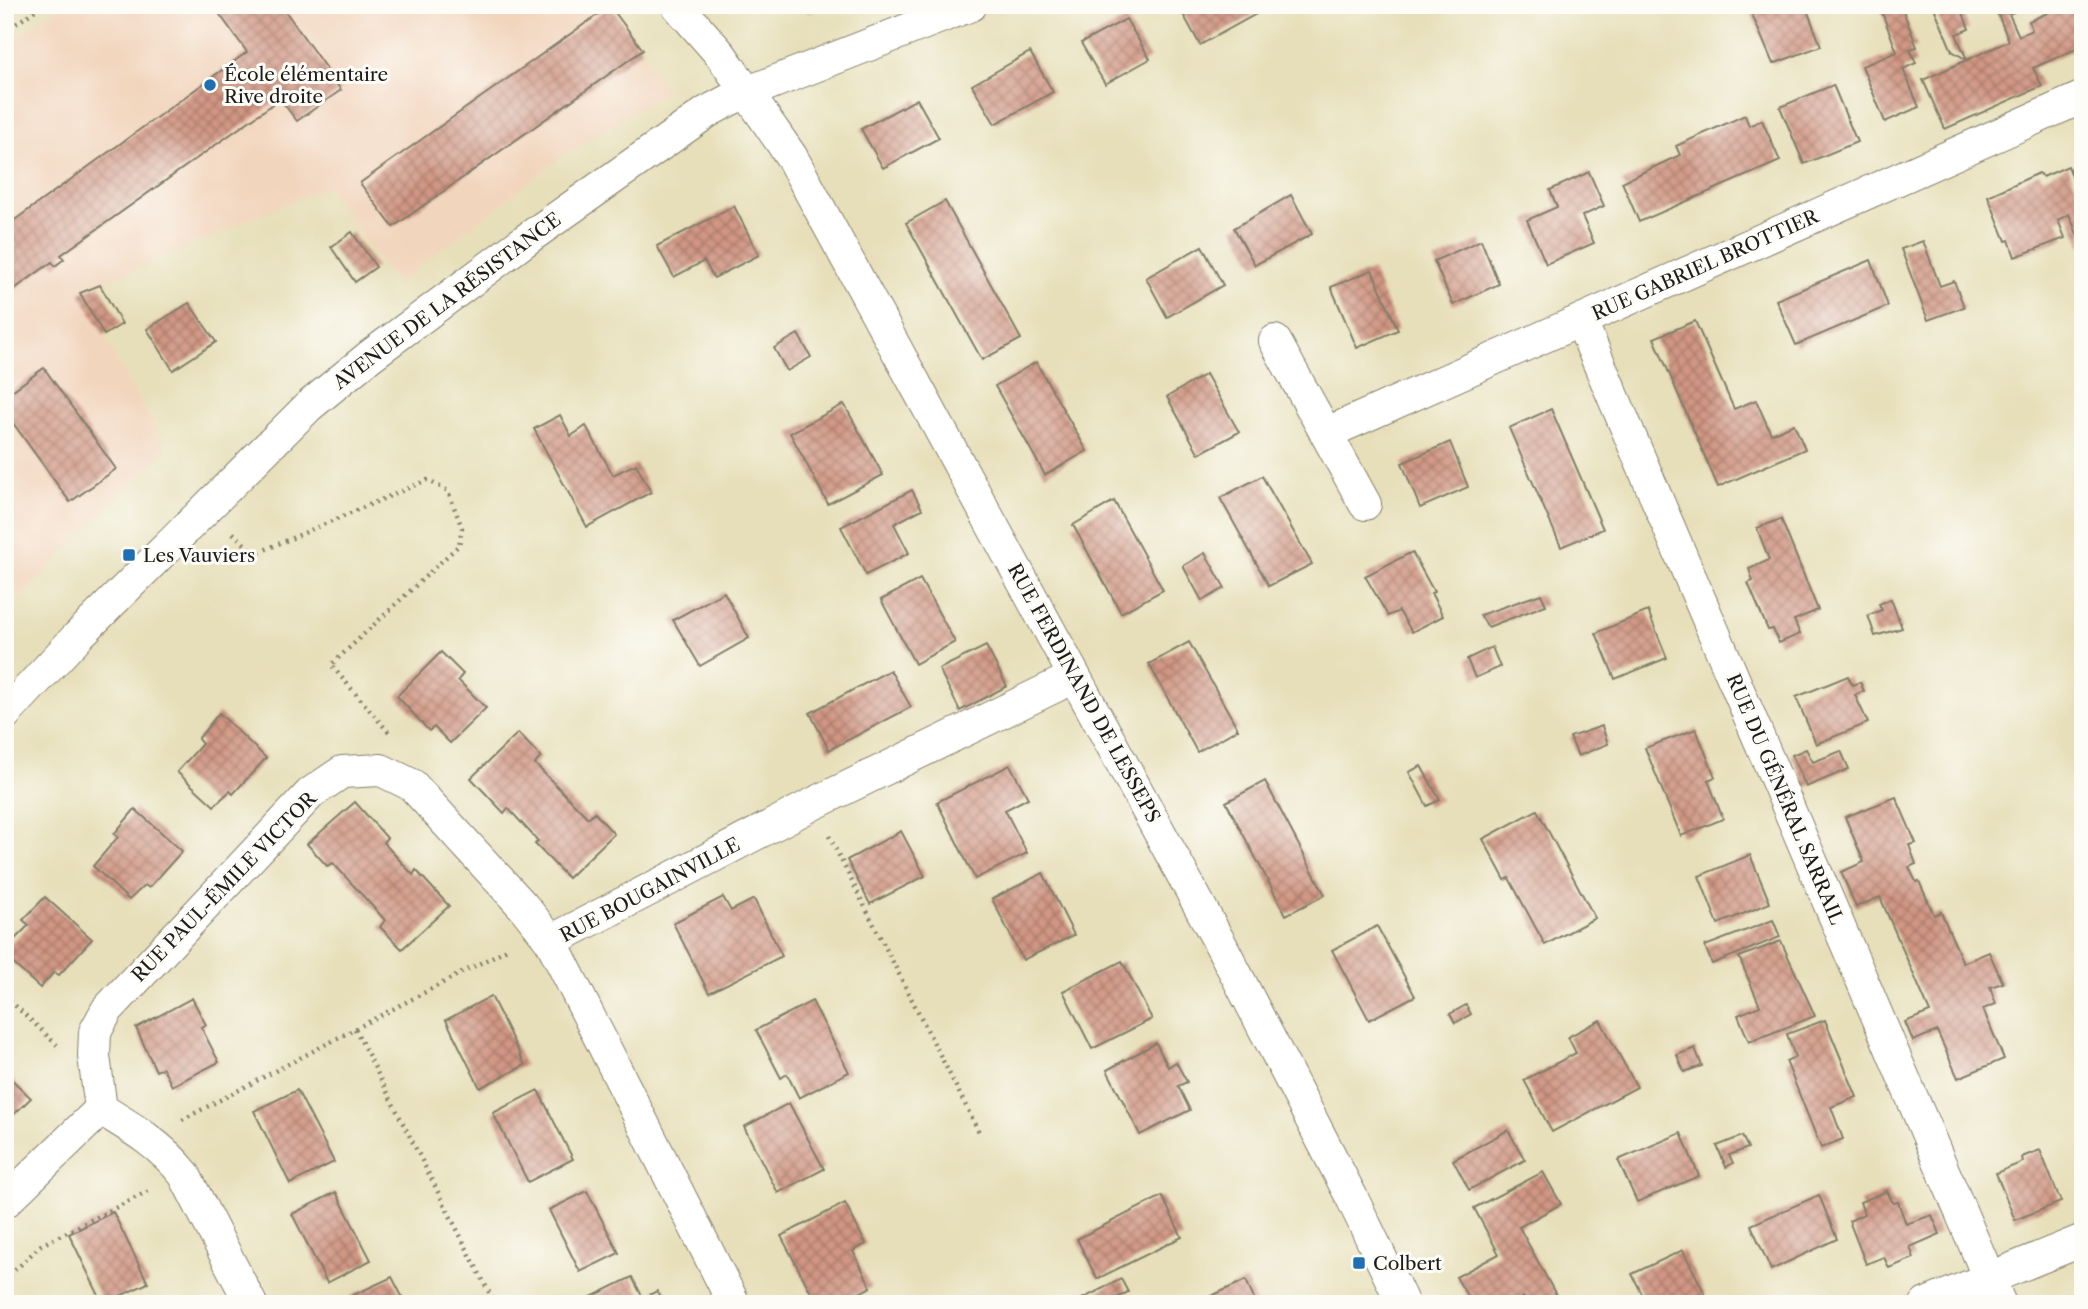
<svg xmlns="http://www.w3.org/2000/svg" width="2088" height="1309" viewBox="0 0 2088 1309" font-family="'Libre Caslon Text',serif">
	<defs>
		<pattern id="building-cross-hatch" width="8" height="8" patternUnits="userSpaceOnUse" patternTransform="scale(1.75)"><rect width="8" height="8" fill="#d19784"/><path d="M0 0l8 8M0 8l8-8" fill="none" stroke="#a97a6b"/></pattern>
	</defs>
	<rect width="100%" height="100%" fill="#fdfcf7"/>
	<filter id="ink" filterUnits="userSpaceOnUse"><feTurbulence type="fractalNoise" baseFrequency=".0143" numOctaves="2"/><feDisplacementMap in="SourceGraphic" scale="14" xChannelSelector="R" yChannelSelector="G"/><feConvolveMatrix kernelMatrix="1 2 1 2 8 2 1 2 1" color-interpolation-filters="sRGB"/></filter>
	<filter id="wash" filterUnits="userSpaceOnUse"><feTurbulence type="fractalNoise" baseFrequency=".00686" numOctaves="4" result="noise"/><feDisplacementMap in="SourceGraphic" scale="28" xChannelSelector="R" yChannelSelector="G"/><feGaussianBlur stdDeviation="1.57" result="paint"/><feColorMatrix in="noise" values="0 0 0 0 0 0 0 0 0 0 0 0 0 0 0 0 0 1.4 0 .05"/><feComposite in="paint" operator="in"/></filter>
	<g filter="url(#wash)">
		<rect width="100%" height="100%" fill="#e7dfb9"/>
		<path fill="#f2d5bd" d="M63 5H609L642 50 667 91 564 155 396 284 327 186 80 293 166 449 5 613V46Z"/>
		<g id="blocks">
			<g fill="url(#building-cross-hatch)">
				<path d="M213 5H281L341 90 297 121 280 99 61 255 64 259 55 266 52 262 5 296V227L247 52Z"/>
				<path d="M802 5H818L810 13Z"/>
				<path d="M1178 5H1251L1256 14 1200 45Z"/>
				<path d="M1748 5H1805L1821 46 1773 64Z"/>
				<path d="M1879 5H1901L1917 47 1910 49 1916 63 1903 69 1919 107 1885 122 1862 66 1897 52Z"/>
				<path d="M1933 5H1960L1969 29 1956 34 1967 60 2009 41 1994 5H2022L2023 7 2009 14 2019 36 2032 30 2029 21 2065 5H2080L2083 11V46L2033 68 2042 86 1945 129 1923 80 1967 60 1952 51Z"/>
				<path d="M610 6 643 50 393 227 360 183Z"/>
				<path d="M1126 19 1150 59 1105 84 1081 43Z"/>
				<path d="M1030 52 1053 92 995 124 972 85Z"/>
				<path d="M1833 85 1857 142 1804 164 1780 107Z"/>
				<path d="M917 99 939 138 883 168 861 129Z"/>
				<path d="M1745 115 1749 126 1762 120 1780 161 1639 222 1622 182 1680 155 1676 146Z"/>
				<path d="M2068 166 2083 203V249L2069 214 2058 220 2065 238 2015 257 2009 240 2006 241 1988 196 2039 173 2043 177Z"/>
				<path d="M1589 172 1604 206 1582 216 1594 243 1546 264 1527 220 1557 207 1550 190Z"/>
				<path d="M1291 195 1312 234 1255 265 1234 228Z"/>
				<path d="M945 201 1021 339 982 360 906 223Z"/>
				<path d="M734 206 759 255 714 278 704 261 674 277 657 246Z"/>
				<path d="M352 232 376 267 355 282 331 247Z"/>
				<path d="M1481 240 1499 284 1453 305 1434 261Z"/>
				<path d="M1923 241 1940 286 1954 281 1964 307 1928 320 1901 249Z"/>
				<path d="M1202 246 1223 285 1167 317 1146 278Z"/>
				<path d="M1871 260 1888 306 1796 345 1776 300Z"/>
				<path d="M1372 270 1398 330 1357 348 1331 287Z"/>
				<path d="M100 285 122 324 104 335 80 293Z"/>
				<path d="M189 303 216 342 173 370 147 329Z"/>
				<path d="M1695 321 1734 409 1756 400 1771 434 1794 424 1805 449 1718 487 1654 338Z"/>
				<path d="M798 334 811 357 787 371 774 348Z"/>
				<path d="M1036 362 1087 451 1045 475 995 386Z"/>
				<path d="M44 368 116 469 70 502 5 412V396Z"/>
				<path d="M1206 374 1239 432 1199 454 1167 397Z"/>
				<path d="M844 404 883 475 828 504 790 433Z"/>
				<path d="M1551 409 1603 529 1561 547 1509 428Z"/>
				<path d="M560 415 571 436 586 426 613 475 636 464 651 492 587 527 534 429Z"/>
				<path d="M1450 442 1468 487 1420 508 1402 463Z"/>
				<path d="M1262 476 1312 564 1269 586 1220 498Z"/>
				<path d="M912 490 922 509 894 524 909 553 866 575 841 527Z"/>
				<path d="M1114 501 1163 590 1121 613 1073 525Z"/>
				<path d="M1781 519 1818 610 1794 620 1800 634 1779 643 1773 629 1768 630 1748 583 1753 581 1749 569 1769 560 1757 528Z"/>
				<path d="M1412 552 1434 592 1431 593 1443 616 1412 632 1399 611 1388 616 1365 576Z"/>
				<path d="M1205 553 1225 588 1202 601 1183 566Z"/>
				<path d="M920 579 955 642 915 664 881 600Z"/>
				<path d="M724 592 749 638 700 666 673 620Z"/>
				<path d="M1541 594 1546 605 1488 627 1480 615Z"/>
				<path d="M1891 599 1902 628 1875 636 1868 615 1882 610 1879 604Z"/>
				<path d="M1648 611 1667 658 1615 679 1596 633Z"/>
				<path d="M1189 642 1238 729 1197 752 1149 664Z"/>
				<path d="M986 646 1007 686 960 711 939 669Z"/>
				<path d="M1492 647 1500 667 1475 678 1467 659Z"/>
				<path d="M441 652 463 674 458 680 486 708 450 743 434 727 429 731 397 696Z"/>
				<path d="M890 670 911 707 829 750 810 713Z"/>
				<path d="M1848 676 1852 685 1860 682 1864 691 1855 695 1868 723 1816 744 1796 697Z"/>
				<path d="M219 713 266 758 233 794 230 791 214 806 177 772 202 744 198 739Z"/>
				<path d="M1602 726 1608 744 1578 756 1570 737Z"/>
				<path d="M1696 729 1715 777 1708 780 1723 819 1681 836 1645 748Z"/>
				<path d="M518 733 541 757 535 764 588 818 594 812 614 834 568 878 535 844 538 841 508 808 504 813 471 778Z"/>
				<path d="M1806 749 1813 762 1841 751 1849 769 1806 787 1792 755Z"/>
				<path d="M1010 765 1028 798 1005 810 1027 853 975 879 937 802Z"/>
				<path d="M1421 766 1440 800 1427 806 1409 772Z"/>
				<path d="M1265 781 1325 895 1286 915 1226 802Z"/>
				<path d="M1896 797 1916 843 1909 845 1916 864 1909 867 1916 882 1919 881 1934 915 1941 912 1963 963 1989 952 2003 983 1990 987 1996 1004 1983 1009 2004 1059 1958 1078 1937 1031 1913 1041 1905 1022 1930 1012 1880 897 1856 907 1841 872 1864 862 1845 817Z"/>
				<path d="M355 802 387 838 383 842 413 875 416 870 449 906 402 949 380 927 385 920 333 863 327 866 307 844Z"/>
				<path d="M135 809 182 851 149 888 145 885 129 900 93 866 118 837 114 834Z"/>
				<path d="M1537 810 1595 918 1545 945 1509 878 1505 880 1483 839Z"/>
				<path d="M901 831 925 876 870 904 847 860Z"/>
				<path d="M1750 855 1770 903 1718 924 1699 876Z"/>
				<path d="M1043 873 1074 935 1023 960 992 899Z"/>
				<path d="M45 897 92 939 59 975 54 972 40 988 5 956V949L29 925 23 920Z"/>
				<path d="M723 897 731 911 754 899 782 956 709 993 673 923Z"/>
				<path d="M1773 920 1780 937 1712 964 1705 946Z"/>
				<path d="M1377 926 1415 996 1369 1020 1332 950Z"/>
				<path d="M1781 941 1815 1016 1749 1042 1738 1015 1760 1006 1739 957Z"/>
				<path d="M1122 961 1152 1019 1092 1049 1063 991Z"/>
				<path d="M491 996 525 1065 480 1088 446 1020Z"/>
				<path d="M192 998 206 1025 201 1027 219 1062 172 1086 163 1068 156 1071 136 1028Z"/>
				<path d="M812 1001 849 1072 799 1098 787 1074 781 1078 756 1030Z"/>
				<path d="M1466 1005 1471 1014 1455 1023 1450 1014Z"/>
				<path d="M1600 1020 1637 1087 1552 1132 1524 1080 1576 1053 1568 1037Z"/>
				<path d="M1825 1020 1857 1097 1831 1107 1843 1139 1821 1148 1786 1061 1795 1057 1787 1034Z"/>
				<path d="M1156 1043 1168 1067 1176 1062 1187 1082 1178 1086 1190 1110 1140 1135 1107 1070Z"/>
				<path d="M1695 1048 1702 1066 1684 1072 1677 1055Z"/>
				<path d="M5 1073 31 1098 5 1123Z"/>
				<path d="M297 1090 334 1162 290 1184 254 1111Z"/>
				<path d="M538 1090 573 1159 528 1182 493 1113Z"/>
				<path d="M789 1103 824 1169 778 1193 744 1127Z"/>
				<path d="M1508 1130 1525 1160 1469 1190 1453 1160Z"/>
				<path d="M1681 1133 1699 1176 1637 1202 1618 1160Z"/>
				<path d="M1742 1136 1748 1148 1729 1155 1733 1163 1726 1167 1717 1146Z"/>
				<path d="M2040 1150 2061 1202 2015 1220 1996 1173 2023 1162 2022 1157Z"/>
				<path d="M1543 1172 1561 1204 1519 1227 1561 1304H1527L1523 1297 1513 1304H1472L1456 1277 1499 1254 1474 1208Z"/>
				<path d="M587 1191 619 1253 580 1272 549 1210Z"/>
				<path d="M1887 1191 1893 1203 1898 1202 1906 1224 1932 1215 1940 1234 1910 1247 1914 1258 1889 1268 1884 1257 1866 1264 1849 1221 1864 1214 1860 1202Z"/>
				<path d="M336 1192 371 1260 327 1283 292 1214Z"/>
				<path d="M1819 1195 1837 1239 1771 1270 1751 1225Z"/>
				<path d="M1162 1196 1182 1237 1097 1279 1077 1239Z"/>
				<path d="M845 1203 866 1244 853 1251 871 1287 839 1304H817L781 1236Z"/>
				<path d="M113 1212 148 1283 103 1304 69 1234Z"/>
				<path d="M1683 1250 1706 1296 1688 1304H1647L1632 1274Z"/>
				<path d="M392 1277 406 1304H352L349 1297Z"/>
				<path d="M632 1277 643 1298 657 1291 663 1304H589L587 1299Z"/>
				<path d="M1121 1279 1128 1292 1106 1304H1080L1078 1301Z"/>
				<path d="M1246 1280 1256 1304H1194Z"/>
			</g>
		</g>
	</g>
	<g filter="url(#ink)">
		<use href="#blocks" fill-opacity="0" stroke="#827e6a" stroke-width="2"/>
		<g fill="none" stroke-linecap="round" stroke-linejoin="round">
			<g stroke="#827e6a" stroke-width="34">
				<g id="minor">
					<path d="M677 5 721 55 791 156 1222 947 1352 1198 1403 1304"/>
					<path d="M1581 321 2000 1304"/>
					<path d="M1275 341 1365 504"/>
					<path d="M1327 433 2083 97"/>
					<path d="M5 714 76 638 309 406 370 356 531 236 707 112 733 98 971 5"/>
					<path d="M101 1109 94 1056 95 1032 107 1010 311 793 342 772 381 770 412 785 523 906 551 941"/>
					<path d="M101 1109C132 1128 161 1145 184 1174L251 1304"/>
					<path d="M5 1202 101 1109"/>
					<path d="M734 1304 551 941 813 804 1074 677"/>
					<path d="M1926 1304 2083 1240"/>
				</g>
			</g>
			<g stroke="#827e6a" stroke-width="4.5" stroke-dasharray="2 5" stroke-linecap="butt">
				<path d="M5 32 42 5"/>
				<path d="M233 533 255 554 427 480 448 491 462 528 459 545 331 665 391 735"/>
				<path d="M829 836 979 1132"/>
				<path d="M5 996 57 1045"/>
				<path d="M355 1029 495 1304"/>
				<path d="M182 1120 509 948"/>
				<path d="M5 1280 41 1245 149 1191"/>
			</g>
			<use href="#minor" stroke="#fff" stroke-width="32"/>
		</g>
	</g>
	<g fill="#1f6fb2" stroke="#fdfcf7" stroke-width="2.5">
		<circle cx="210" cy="85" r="7"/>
		<rect x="122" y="548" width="14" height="14" rx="3.5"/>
		<rect x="1352" y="1256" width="14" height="14" rx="3.5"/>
	</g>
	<g text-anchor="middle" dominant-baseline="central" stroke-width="6" stroke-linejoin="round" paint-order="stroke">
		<g font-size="19" fill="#1c1c1c" stroke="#fdfcf7" text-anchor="start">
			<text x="224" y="74">École élémentaire<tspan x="224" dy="22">Rive droite</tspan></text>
			<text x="143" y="555">Les Vauviers</text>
			<text x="1373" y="1263">Colbert</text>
		</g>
		<g font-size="19" fill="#1c1c1c" stroke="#fdfcf7">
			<text transform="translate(1705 265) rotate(-24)">RUE GABRIEL BROTTIER</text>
			<text transform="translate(447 301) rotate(-37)">AVENUE DE LA RÉSISTANCE</text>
			<text transform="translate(1084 693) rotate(61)">RUE FERDINAND DE LESSEPS</text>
			<text transform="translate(1785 799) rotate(67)">RUE DU GÉNÉRAL SARRAIL</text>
			<text transform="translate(224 887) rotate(-46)">RUE PAUL-ÉMILE VICTOR</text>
			<text transform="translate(650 890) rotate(-28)">RUE BOUGAINVILLE</text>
		</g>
	</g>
	<rect width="2088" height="1309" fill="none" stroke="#fdfcf7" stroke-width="28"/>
</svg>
